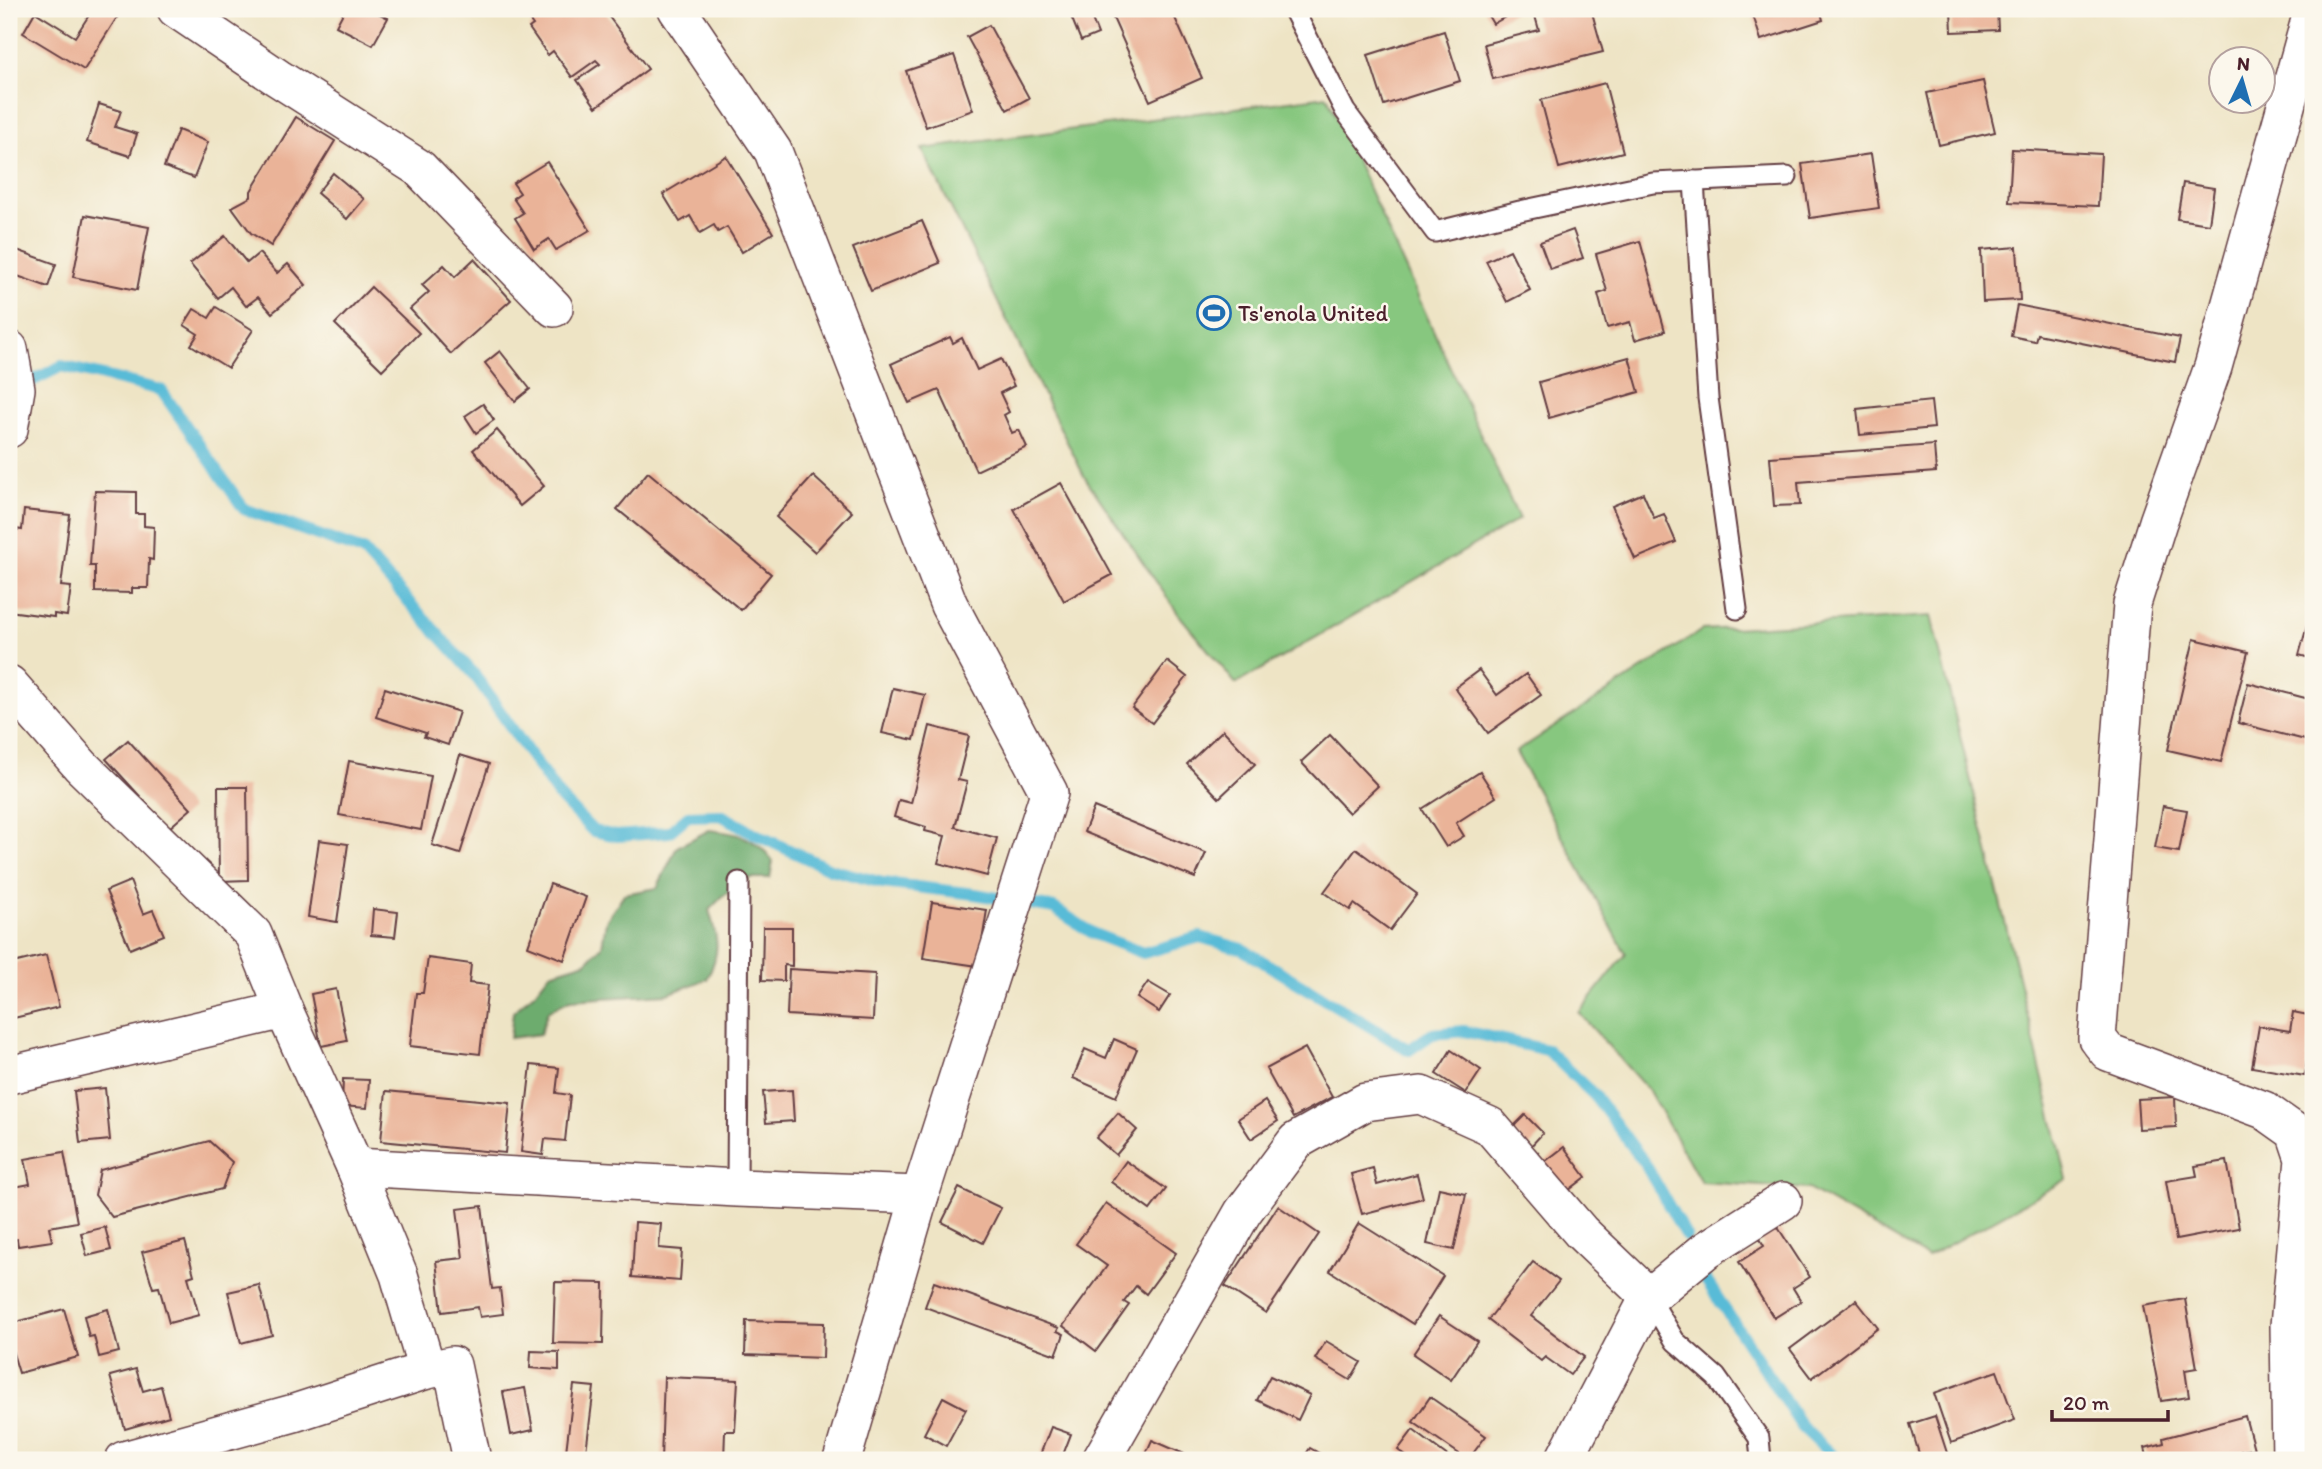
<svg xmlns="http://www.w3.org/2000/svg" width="2322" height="1469" viewBox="0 0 2322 1469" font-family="Itim,sans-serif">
	<rect width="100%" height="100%" fill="#fbf7ec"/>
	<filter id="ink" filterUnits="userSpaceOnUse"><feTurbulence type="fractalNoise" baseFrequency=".0143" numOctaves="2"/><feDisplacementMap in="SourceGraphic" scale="14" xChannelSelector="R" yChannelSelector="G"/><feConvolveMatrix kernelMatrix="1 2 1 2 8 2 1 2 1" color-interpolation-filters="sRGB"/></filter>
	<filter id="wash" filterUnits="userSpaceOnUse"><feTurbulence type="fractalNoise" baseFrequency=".00686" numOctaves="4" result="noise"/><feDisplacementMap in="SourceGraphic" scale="28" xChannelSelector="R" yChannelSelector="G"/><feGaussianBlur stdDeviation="1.57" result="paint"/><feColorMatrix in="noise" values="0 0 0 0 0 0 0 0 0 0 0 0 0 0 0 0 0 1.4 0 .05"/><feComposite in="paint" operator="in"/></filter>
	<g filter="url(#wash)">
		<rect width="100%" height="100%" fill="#eee4c5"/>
		<g fill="#87c77f" stroke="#687355" stroke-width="2">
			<path d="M1327 96 1519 519 1236 684 1179 615 1084 476 922 149Z"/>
			<path d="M1931 616 2067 1179 1927 1257 1808 1189 1701 1182 1649 1091 1579 1013 1626 954 1516 752 1702 630Z"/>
		</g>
		<path fill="#6dac6e" stroke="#5c664c" stroke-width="2" d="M709 830C737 833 755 836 773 861L770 878H750L723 896 709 910C718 940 721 951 707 979L668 994 570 1000 548 1011 540 1034 510 1038 513 1012 535 992 550 973 586 962 602 946 606 921 624 894 657 888 677 847Z"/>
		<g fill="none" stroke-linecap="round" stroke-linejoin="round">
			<g stroke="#59bbd7" stroke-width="12">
				<path d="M18 388 62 366 161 390 244 509 363 551 474 674 558 795 593 831 617 836 669 832 688 816 721 815 759 836 830 869 883 883 975 894 1054 908 1094 934 1143 953 1200 937 1242 949 1409 1050 1432 1034 1464 1031 1547 1050 1595 1096 1644 1162 1686 1236"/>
				<path d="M1704 1277 1802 1427 1837 1460"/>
			</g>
		</g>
		<g id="blocks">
			<g fill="#eab398">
				<path d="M93 9H117L121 11 84 70 23 33 35 12 75 37Z"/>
				<path d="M345 9H370L388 18 373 45 336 26Z"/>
				<path d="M521 9H603L648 69 596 107 577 80 600 64 596 60 572 77 553 51 548 55 529 28 533 25Z"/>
				<path d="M1068 9H1088L1098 34 1081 41Z"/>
				<path d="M1109 9H1171L1202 78 1150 101Z"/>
				<path d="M1484 9H1519L1493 24Z"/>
				<path d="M1533 9H1591L1603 52 1493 79 1484 44 1539 30Z"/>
				<path d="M1751 9H1820L1823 20 1761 40Z"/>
				<path d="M1951 9H1997L1998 30 1952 32Z"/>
				<path d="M989 25 1029 98 1007 110 967 37Z"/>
				<path d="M1444 31 1460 81 1384 105 1368 55Z"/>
				<path d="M954 55 973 110 926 127 906 71Z"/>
				<path d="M1983 81 1995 132 1939 145 1927 93Z"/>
				<path d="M1605 83 1623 152 1559 168 1541 100Z"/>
				<path d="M99 104 121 111 115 127 137 134 130 156 87 142Z"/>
				<path d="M296 117 335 141 271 246 251 233 232 207 251 197V191Z"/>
				<path d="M178 130 208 142 194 178 164 167Z"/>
				<path d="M2012 149 2101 154 2098 206 2009 202Z"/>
				<path d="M1871 154 1879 208 1810 218 1802 164Z"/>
				<path d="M726 156 773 233 742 252 727 227 718 232 714 225 700 233 690 216 680 222 663 194Z"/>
				<path d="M547 162 590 230 556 250 549 239 534 249 515 218 523 213 513 198 520 193 513 183Z"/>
				<path d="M333 173 364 199 347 219 317 193Z"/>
				<path d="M2183 183 2214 188 2209 224 2177 219Z"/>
				<path d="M85 215 149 227 137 290 73 277Z"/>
				<path d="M922 221 940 263 871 291 853 248Z"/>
				<path d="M1573 230 1583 258 1550 269 1540 242Z"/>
				<path d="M225 236 247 263 259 253 277 273 288 264 306 285 272 313 258 297 246 306 231 287 218 298 190 264Z"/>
				<path d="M1640 241 1665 331 1635 340 1630 322 1607 328 1598 294 1607 291 1596 254Z"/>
				<path d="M2017 247 2020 300 1983 302 1981 250Z"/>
				<path d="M14 249 56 264 48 287 9 273V263Z"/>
				<path d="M1510 250 1530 290 1507 302 1486 261Z"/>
				<path d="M474 259 511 300 451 354 410 309 429 292 422 285 444 265 455 277Z"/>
				<path d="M371 287 419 333 382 370 335 324Z"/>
				<path d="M2017 305 2180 338 2175 362 2037 334 2035 341 2011 336Z"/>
				<path d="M216 307 253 330 228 368 191 345 198 334 184 325 194 309 209 318Z"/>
				<path d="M950 337 953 343 962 338 977 370 1001 359 1014 386 1000 393 1009 412 1004 415 1012 433 1019 430 1027 447 976 471 939 390 909 403 891 364Z"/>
				<path d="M500 351 530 389 515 401 485 363Z"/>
				<path d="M1629 357 1639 392 1549 418 1539 382Z"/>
				<path d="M1931 401 1934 428 1860 435 1857 409Z"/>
				<path d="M483 404 494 420 476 433 465 416Z"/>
				<path d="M497 430 544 486 520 506 473 450Z"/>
				<path d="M1934 445 1936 472 1798 482 1800 505 1774 506 1770 457Z"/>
				<path d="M648 472 771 574 741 610 617 509Z"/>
				<path d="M813 476 852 512 815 552 776 517Z"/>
				<path d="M1061 483 1112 575 1064 601 1014 509Z"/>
				<path d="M95 491 136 492V514H144V526L154 527 153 560 149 559 148 588H132V593L95 592V566H90Z"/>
				<path d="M1643 493 1654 518 1664 514 1676 542 1635 559 1612 506Z"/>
				<path d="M24 510 70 515 61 586 71 587 67 616 54 614V617L9 611V528L22 530Z"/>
				<path d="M2307 626 2313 627V659L2299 655Z"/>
				<path d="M2194 639 2248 652 2221 762 2168 750Z"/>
				<path d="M1167 661 1187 677 1152 723 1132 708Z"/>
				<path d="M1479 670 1497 695 1526 674 1541 695 1488 733 1455 688Z"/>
				<path d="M2248 683 2313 700V742L2238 723Z"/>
				<path d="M385 688 459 712 448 745 424 737 426 733 376 717Z"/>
				<path d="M893 688 925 695 914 740 882 733Z"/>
				<path d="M930 726 969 736 958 780 967 782 955 827 997 838 987 876 938 863 945 836 925 831 926 827 894 817 899 800 911 803Z"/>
				<path d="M1223 730 1255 764 1219 798 1187 764Z"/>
				<path d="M1330 735 1378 786 1349 813 1301 762Z"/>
				<path d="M128 740 191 809 169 828 106 759Z"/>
				<path d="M460 755 489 764 460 854 432 845Z"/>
				<path d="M349 761 431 776 421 830 339 815Z"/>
				<path d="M1480 772 1496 797 1456 823 1464 836 1446 847 1422 809Z"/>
				<path d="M218 787H247L248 880 219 881Z"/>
				<path d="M2163 806 2187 810 2179 852 2155 848Z"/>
				<path d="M1094 807 1206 853 1195 878 1084 832Z"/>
				<path d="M319 840 348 844 337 922 308 917Z"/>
				<path d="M1356 849 1417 894 1390 930 1354 904 1350 910 1324 892Z"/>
				<path d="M130 881 143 914 153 910 164 935 130 949 106 891Z"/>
				<path d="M550 884 586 897 564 960 528 946Z"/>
				<path d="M932 902 987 910 978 966 923 958Z"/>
				<path d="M373 909 398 912 395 937 371 935Z"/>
				<path d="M763 927H792V966L784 965V981L762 980Z"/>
				<path d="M46 955 59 1007 10 1019 9 964Z"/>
				<path d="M428 958 471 964 469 983 488 985 480 1054 410 1046 416 993H423Z"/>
				<path d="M789 969 875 974 873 1020 787 1015Z"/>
				<path d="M1148 982 1170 995 1159 1012 1137 998Z"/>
				<path d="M336 989 347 1041 321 1046 311 994Z"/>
				<path d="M2293 1012 2313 1016 2305 1076 2252 1067 2259 1026 2290 1031Z"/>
				<path d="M1114 1039 1137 1049 1116 1097 1073 1078 1085 1049 1106 1058Z"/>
				<path d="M1305 1048 1332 1097 1293 1118 1266 1069Z"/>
				<path d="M1451 1050 1481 1070 1466 1093 1436 1074Z"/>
				<path d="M531 1065 559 1068 556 1093 570 1095 565 1141 545 1139 543 1155 521 1152Z"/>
				<path d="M343 1079 369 1080 367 1108 342 1106Z"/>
				<path d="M105 1088 110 1140 80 1143 74 1091Z"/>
				<path d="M792 1090 794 1121 766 1123 763 1092Z"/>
				<path d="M386 1091 510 1103 505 1153 381 1141Z"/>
				<path d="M2175 1097 2176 1127 2139 1129 2137 1099Z"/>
				<path d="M1265 1101 1278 1121 1251 1139 1238 1119Z"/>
				<path d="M1118 1113 1137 1130 1116 1155 1096 1138Z"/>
				<path d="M1525 1115 1543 1133 1529 1148 1511 1129Z"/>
				<path d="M209 1141 232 1162 222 1189 112 1217 95 1195 100 1170Z"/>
				<path d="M1564 1147 1586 1177 1565 1193 1542 1164Z"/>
				<path d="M64 1152 77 1222 49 1227 52 1241 18 1246 17 1239 9 1240V1188L30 1184 25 1159Z"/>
				<path d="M1126 1161 1166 1189 1150 1210 1111 1182Z"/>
				<path d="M2227 1161 2239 1228 2176 1240 2166 1181 2197 1176 2195 1166Z"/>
				<path d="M1373 1168 1377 1185 1417 1174 1423 1198 1362 1214 1351 1174Z"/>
				<path d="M959 1188 1001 1208 983 1243 942 1222Z"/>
				<path d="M1439 1188 1466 1194 1454 1250 1427 1244Z"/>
				<path d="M1106 1203 1176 1253 1146 1294 1136 1286 1124 1302 1129 1305 1096 1351 1063 1326 1107 1266 1076 1244Z"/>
				<path d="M482 1206 492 1289 500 1288 503 1314 480 1317 478 1307 442 1312 436 1261 463 1258 457 1209Z"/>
				<path d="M1278 1206 1319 1234 1266 1313 1225 1286Z"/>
				<path d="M635 1222 661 1224 659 1248 682 1250 680 1281 632 1277Z"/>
				<path d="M1359 1223 1443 1276 1413 1324 1330 1271Z"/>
				<path d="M1777 1226 1810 1277 1793 1288 1801 1301 1774 1318 1739 1262 1764 1246 1759 1237Z"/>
				<path d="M105 1227 111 1250 87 1256 81 1233Z"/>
				<path d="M185 1241 194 1275 188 1277 199 1315 169 1323 159 1287 153 1288 142 1252Z"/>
				<path d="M1533 1262 1559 1281 1531 1316 1584 1357 1570 1375 1545 1357 1541 1361 1488 1320Z"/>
				<path d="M555 1282 604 1283 603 1344 553 1343Z"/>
				<path d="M934 1282 1059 1328 1057 1331 1064 1334 1056 1355 925 1307Z"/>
				<path d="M259 1285 272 1335 241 1343 228 1292Z"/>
				<path d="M2185 1299 2197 1368 2185 1370 2189 1397 2161 1401 2143 1306Z"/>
				<path d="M1856 1300 1878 1328 1812 1378 1790 1349Z"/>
				<path d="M64 1309 78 1357 19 1373 9 1340V1324Z"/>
				<path d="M108 1309 119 1352 99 1357 94 1336 89 1337 84 1316Z"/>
				<path d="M1439 1316 1477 1341 1451 1380 1413 1354Z"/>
				<path d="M746 1321 824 1323 823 1358 745 1355Z"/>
				<path d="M1326 1341 1361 1362 1350 1380 1315 1359Z"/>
				<path d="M531 1351 559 1352V1370L530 1368Z"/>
				<path d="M136 1369 143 1391 161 1386 169 1416 125 1429 110 1376Z"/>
				<path d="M1997 1371 2015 1420 1951 1443 1934 1393Z"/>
				<path d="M1270 1376 1310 1395 1298 1420 1257 1400Z"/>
				<path d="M664 1377 738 1380 735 1431H725L724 1460H661Z"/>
				<path d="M574 1385 594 1387 585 1460H565Z"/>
				<path d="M525 1388 533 1430 511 1435 503 1392Z"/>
				<path d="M943 1397 966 1409 946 1446 924 1434Z"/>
				<path d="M1430 1397 1486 1436 1468 1460 1413 1422Z"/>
				<path d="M1935 1416 1948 1456 1933 1460H1921L1910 1424Z"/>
				<path d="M2245 1416 2254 1449 2241 1451 2243 1460H2148L2145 1448 2164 1443 2163 1438Z"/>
				<path d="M1051 1427 1071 1434 1061 1460H1038Z"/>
				<path d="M1413 1430 1453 1460H1411L1398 1450Z"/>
				<path d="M1152 1440 1198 1460H1143Z"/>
				<path d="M1310 1448 1331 1460H1302Z"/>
			</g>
		</g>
	</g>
	<g filter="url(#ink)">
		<use href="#blocks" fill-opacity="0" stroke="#633d42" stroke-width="2"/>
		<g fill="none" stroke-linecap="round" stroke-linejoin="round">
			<g stroke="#633d42" stroke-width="23">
				<g id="service">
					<path d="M1293 9 1345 111 1435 232 1520 211 1653 183 1787 177"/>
					<path d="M1694 181 1708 398 1737 609"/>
					<path d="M737 1188 739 882"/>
					<path d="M1649 1297 1675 1341 1716 1377 1759 1438 1761 1460"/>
				</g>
			</g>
			<g stroke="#633d42" stroke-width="40">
				<g id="minor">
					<path d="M176 9 278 78 419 168 554 308"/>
					<path d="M677 9 773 151 949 605 1049 793 920 1195 842 1460"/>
					<path d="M9 349 16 389 9 429"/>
					<path d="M9 684 81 766 253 934 284 1010 355 1167 399 1275 427 1370"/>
					<path d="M9 1075 284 1010"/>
					<path d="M355 1167 737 1188 920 1195"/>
					<path d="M124 1460 294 1413 427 1370 452 1365 472 1460"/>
					<path d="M1101 1460 1243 1212 1296 1141 1365 1102 1421 1095 1490 1126 1581 1232 1649 1297"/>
					<path d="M1564 1460 1649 1297 1706 1250 1783 1201"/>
					<path d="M2291 1460 2289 1326 2304 1159 2295 1132 2264 1110 2108 1052 2097 1038 2132 604 2158 522 2213 367 2313 9"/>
				</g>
			</g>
			<use href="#service" stroke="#fff" stroke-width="19"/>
			<use href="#minor" stroke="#fff" stroke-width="37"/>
		</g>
	</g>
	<defs>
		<g id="stadium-ring" transform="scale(1.75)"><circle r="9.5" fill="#fbf7ec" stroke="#1f6fb2" stroke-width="1.5"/><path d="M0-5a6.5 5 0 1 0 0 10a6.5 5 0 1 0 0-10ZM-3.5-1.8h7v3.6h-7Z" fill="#1f6fb2"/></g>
	</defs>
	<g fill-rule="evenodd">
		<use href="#stadium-ring" x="1214" y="313"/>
	</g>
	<g text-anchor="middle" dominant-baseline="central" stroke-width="5" stroke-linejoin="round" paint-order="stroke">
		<g font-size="23" fill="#4a1f2b" stroke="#fbf7ec" text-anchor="start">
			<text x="1238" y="313">Ts'enola United</text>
		</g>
	</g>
	<rect width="2322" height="1469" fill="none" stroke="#fbf7ec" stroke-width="35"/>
	<g transform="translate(2242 80) rotate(5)"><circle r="33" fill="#fbf7ec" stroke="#b4a19f" stroke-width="2"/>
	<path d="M0-5L12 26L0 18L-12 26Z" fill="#1f6fb2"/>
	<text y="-10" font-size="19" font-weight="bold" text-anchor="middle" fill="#4a1f2b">N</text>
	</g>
	<path d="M2052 1410v10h116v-10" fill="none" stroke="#4a1f2b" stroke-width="3.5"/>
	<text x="2063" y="1410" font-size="21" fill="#4a1f2b" stroke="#fbf7ec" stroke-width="5" paint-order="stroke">20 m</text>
</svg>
